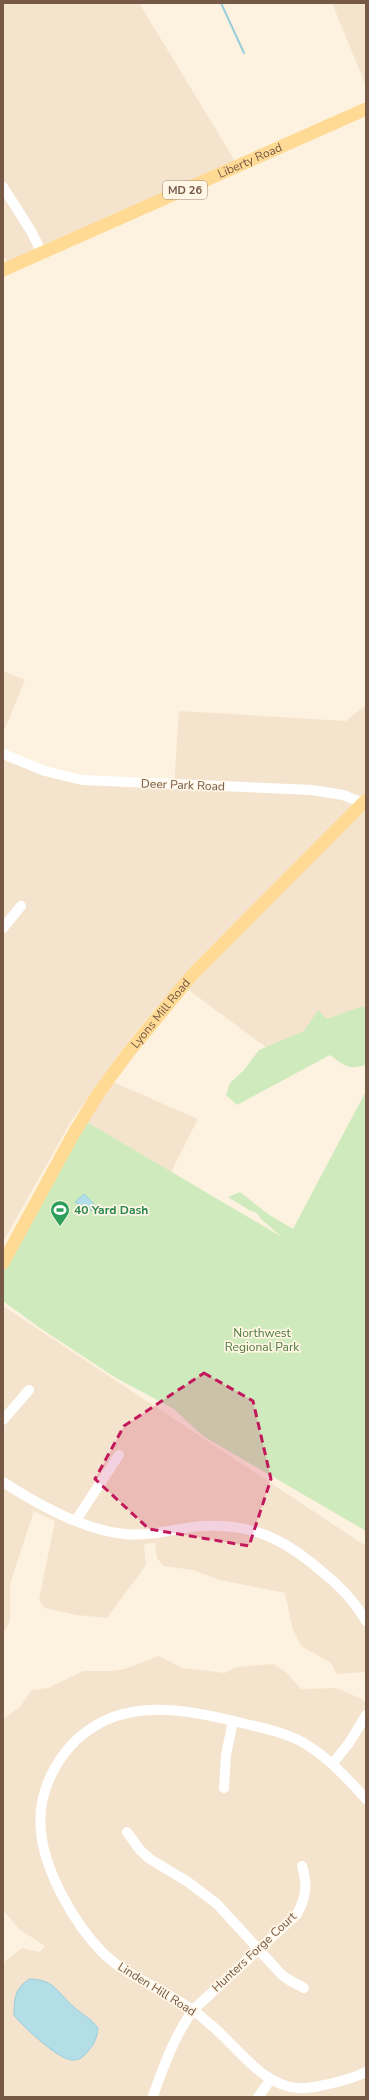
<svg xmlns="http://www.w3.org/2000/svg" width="369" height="2100" viewBox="0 0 369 2100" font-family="'Nunito Sans',sans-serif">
	<rect width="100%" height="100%" fill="#fdf2df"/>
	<g fill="#f5e4cd">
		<path d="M3 3H139L235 161 7 261 3 255Z"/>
		<path d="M332 3H366V86Z"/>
		<path d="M3 671 25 680 3 733Z"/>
		<path d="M366 705V795L155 1009 121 1051 70 1123 3 1242V758L60 779 174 787 179 711 346 721Z"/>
		<path d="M366 811V1028L290 1065 186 988 361 812Z"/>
		<path d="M113 1082 198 1119 171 1172 87 1122Z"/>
		<path d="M3 1306 366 1546V1672L337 1674 331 1663 301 1646 292 1627 285 1593 220 1580 193 1570 163 1566 157 1558 155 1543 144 1544 146 1565 107 1618 77 1615 45 1608 39 1600 55 1521 34 1511 10 1584V1621L3 1634Z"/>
		<path d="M159 1656 183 1668 225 1673 236 1667 274 1664 286 1672 301 1689 336 1688 362 1699 366 1702V2097H3V1963L22 1948 40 1952 45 1946 19 1929 3 1910V1719L20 1707 32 1690 48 1688 83 1671H111L125 1669Z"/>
	</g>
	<g fill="#cfebbd">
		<path d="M360 1007H366V1065C347 1070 345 1066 330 1055L237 1105 226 1095 230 1083 244 1070 259 1050 304 1031 318 1010 327 1019Z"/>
		<path d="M366 1091V1531L203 1436 174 1409 116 1378 40 1328 3 1301V1272L87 1122 282 1237 261 1219 257 1213 249 1210 228 1197 240 1192 268 1214 293 1229Z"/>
	</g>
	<g fill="#b3dee7" stroke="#99ceda">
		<path d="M84 1194 94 1204 91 1211 75 1202Z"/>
		<path d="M30 1979C56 1980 57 1993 74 2007 82 2015 91 2018 98 2028 97 2037 95 2043 89 2050 85 2055 80 2061 72 2060 59 2060 22 2026 14 2015 14 1999 15 1987 30 1979Z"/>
	</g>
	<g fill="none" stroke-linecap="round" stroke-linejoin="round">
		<path stroke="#99ceda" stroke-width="2" d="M221 3 244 53"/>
		<g stroke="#fff" stroke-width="10">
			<path d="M3 187 31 231 42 253"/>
			<path d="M3 754 45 771 82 780 312 790 343 795 366 804"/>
			<path d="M3 928 21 906"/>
			<path d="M3 1420 29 1390"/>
			<path d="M3 1482C37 1504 83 1530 124 1534 151 1537 176 1528 202 1526 251 1523 284 1539 320 1570 339 1585 354 1600 366 1621"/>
			<path d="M76 1520 119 1455"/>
			<path d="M333 1763 349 1743 366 1715"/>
			<path d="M224 1788 226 1755 233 1721"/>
			<path d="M366 1799C347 1778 329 1758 304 1743 286 1733 266 1729 246 1724 202 1713 147 1700 104 1721 63 1741 36 1787 41 1832 45 1872 74 1923 102 1952 122 1972 148 1983 172 1997 186 2005 199 2014 211 2025 237 2046 262 2086 298 2088 309 2089 318 2086 329 2084 342 2081 354 2078 366 2072"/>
			<path d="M127 1832 140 1850 150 1859 188 1882 217 1904 281 1974 289 1980 304 1988"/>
			<path d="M153 2096C164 2065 174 2037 193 2010L297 1914C306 1897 308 1885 302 1866"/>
			<path d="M258 2097 271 2079"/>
		</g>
		<g stroke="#ffda94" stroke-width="13">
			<path id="s1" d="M3 270 366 109"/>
			<path id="s2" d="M3 1263 74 1133 100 1091 128 1053 192 975 366 800"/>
		</g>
	</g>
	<path fill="#c2185b" fill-opacity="0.2" stroke="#c2185b" stroke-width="3" stroke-dasharray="8 5" stroke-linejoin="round" d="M204 1373 253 1401 271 1479 249 1546 149 1529 95 1479 124 1426Z"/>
	<defs>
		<g id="stadium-pin" transform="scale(1)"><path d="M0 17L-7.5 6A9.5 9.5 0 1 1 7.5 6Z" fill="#2e9e5b" stroke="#fff6e6"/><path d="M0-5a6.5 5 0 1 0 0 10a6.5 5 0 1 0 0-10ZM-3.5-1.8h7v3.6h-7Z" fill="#fff"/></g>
	</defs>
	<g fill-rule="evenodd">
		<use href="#stadium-pin" x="60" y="1210"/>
	</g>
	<g text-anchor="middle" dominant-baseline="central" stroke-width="3.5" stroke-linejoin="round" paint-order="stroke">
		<rect fill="#fff6e6" stroke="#9e8776" stroke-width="1" x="163" y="181" width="44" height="18" rx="3"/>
		<g font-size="11" font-weight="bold" fill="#755846">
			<text x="185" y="190">MD 26</text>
		</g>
		<g font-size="12" fill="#755846" stroke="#fff6e6">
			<text stroke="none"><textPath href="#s1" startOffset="270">Liberty Road</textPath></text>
			<text transform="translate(183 785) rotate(2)">Deer Park Road</text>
			<text stroke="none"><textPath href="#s2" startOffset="296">Lyons Mill Road</textPath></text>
			<text transform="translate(254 1952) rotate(-43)">Hunters Forge Court</text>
			<text transform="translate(157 1989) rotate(32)">Linden Hill Road</text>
		</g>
		<g font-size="12" font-weight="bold" fill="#27864d" stroke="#fff6e6" text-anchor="start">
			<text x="74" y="1210">40 Yard Dash</text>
		</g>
		<g font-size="12" fill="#4e7b3d" stroke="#fff6e6">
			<text x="262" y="1333">Northwest<tspan x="262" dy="14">Regional Park</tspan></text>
		</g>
	</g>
	<rect width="369" height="2100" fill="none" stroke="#755846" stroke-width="8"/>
</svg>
